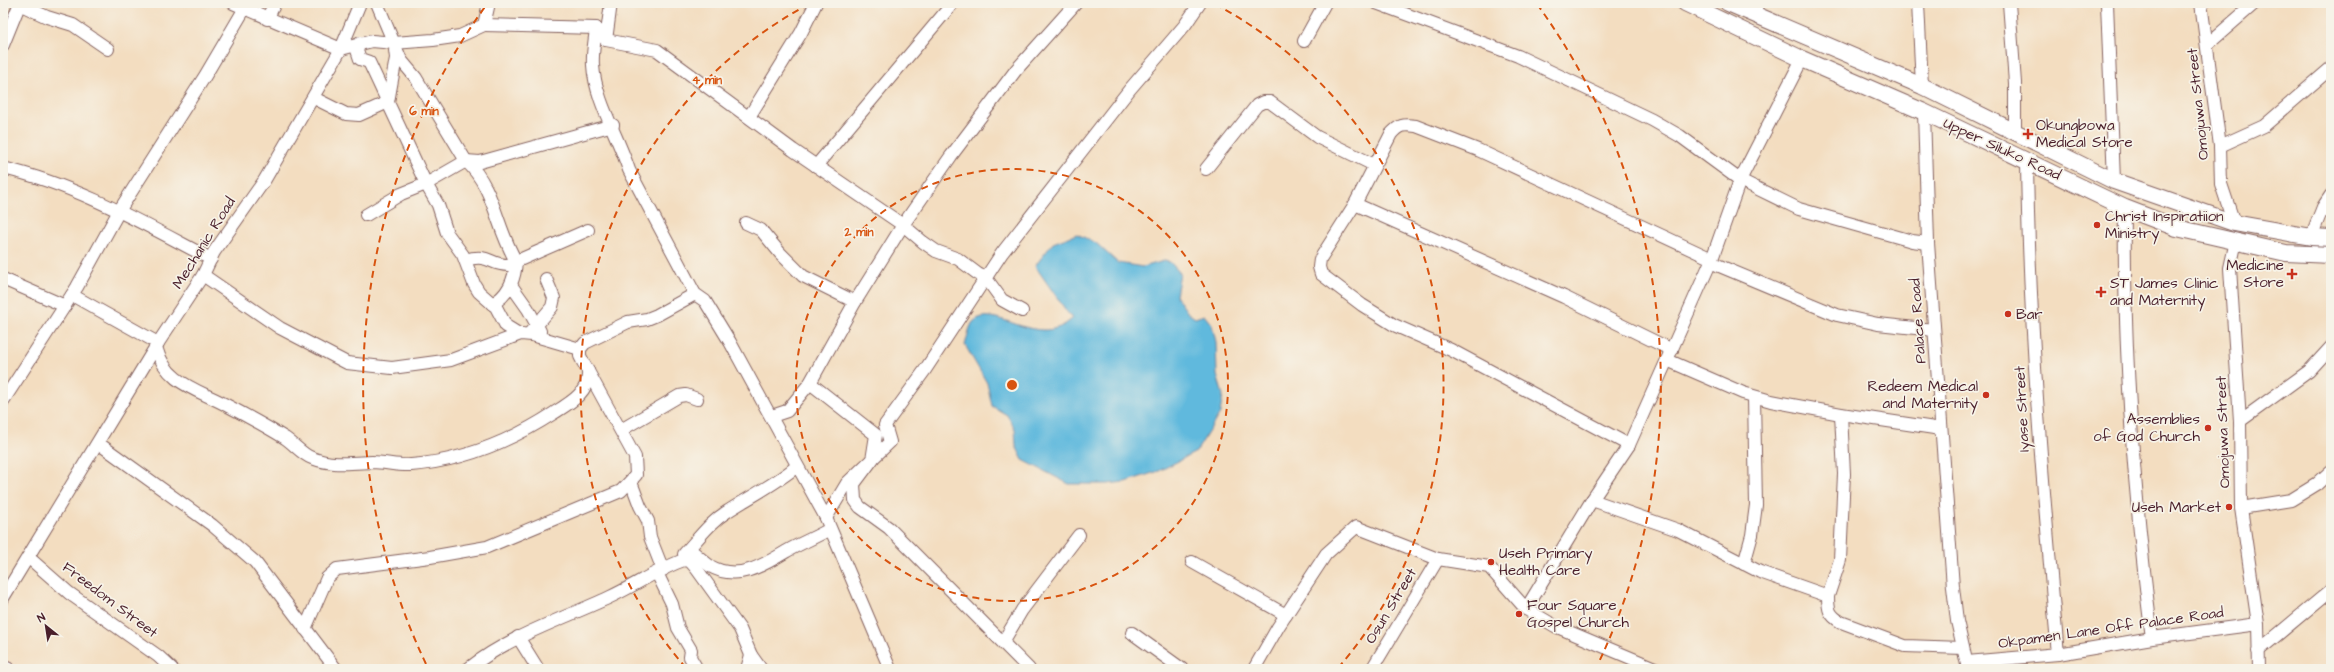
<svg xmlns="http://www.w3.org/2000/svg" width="2334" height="672" viewBox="0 0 2334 672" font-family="'Architects Daughter',sans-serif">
	<rect width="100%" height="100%" fill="#f7f3e8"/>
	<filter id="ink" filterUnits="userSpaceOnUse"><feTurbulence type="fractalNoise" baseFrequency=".025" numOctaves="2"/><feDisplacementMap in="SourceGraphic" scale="8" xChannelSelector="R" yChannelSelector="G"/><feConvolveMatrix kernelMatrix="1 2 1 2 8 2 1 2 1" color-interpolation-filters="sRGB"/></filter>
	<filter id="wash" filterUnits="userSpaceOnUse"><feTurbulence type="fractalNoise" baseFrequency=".012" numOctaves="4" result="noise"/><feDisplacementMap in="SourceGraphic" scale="16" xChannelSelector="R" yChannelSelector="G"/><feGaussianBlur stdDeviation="0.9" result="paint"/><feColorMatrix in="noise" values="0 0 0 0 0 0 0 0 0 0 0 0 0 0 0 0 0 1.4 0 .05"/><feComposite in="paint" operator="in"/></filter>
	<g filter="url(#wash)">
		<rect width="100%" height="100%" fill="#f3ddc0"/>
		<path fill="#60b9dd" stroke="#556c84" d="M1077 234 1096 243 1118 263 1143 267 1164 261 1170 262 1180 273 1176 296 1188 313 1195 318 1204 315 1212 325 1216 342 1217 375 1223 395 1220 413 1196 452 1159 471 1125 482 1107 484H1069L1023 460 1016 446 1015 429 1007 415 992 406 987 383 965 345C967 339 969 327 973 322 994 301 1037 351 1072 319L1035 266 1053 243Z"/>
	</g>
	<g filter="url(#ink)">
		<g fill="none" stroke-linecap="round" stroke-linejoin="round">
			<g stroke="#85625f" stroke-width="14">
				<g id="minor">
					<path d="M233 3 341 49 360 3"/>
					<path d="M377 3 401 60 416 78 466 161C495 188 496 228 516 261 515 279 509 295 492 304"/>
					<path d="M1376 3 1518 56 1652 120 1680 136 1740 180 1799 209 1912 241 1928 243"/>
					<path d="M1918 3 1922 86"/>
					<path d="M2009 3 2015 83V131"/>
					<path d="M2107 3 2114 181"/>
					<path d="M2201 3 2220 146 2221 184 2234 223"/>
					<path d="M19 4 47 17 73 25 108 49"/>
					<path d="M1755 15 1757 3"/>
					<path d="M267 19 275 3"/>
					<path d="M484 25 596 28 606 40 657 50 793 150 903 225 923 242 936 251 958 259 978 274 986 278 1002 300 1022 311"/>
					<path d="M596 28C595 40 592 53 593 65 595 100 618 136 629 170L695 294 705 301 730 342 826 518 890 669"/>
					<path d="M606 40 611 3"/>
					<path d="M1304 41 1325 3"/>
					<path d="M360 43 357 50 360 59 369 62 426 184 438 205 447 233 463 255 474 284 479 292 496 307 506 326 519 334"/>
					<path d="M2208 44 2255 3"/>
					<path d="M3 45 20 3"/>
					<path d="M314 98 346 114 359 115 388 102 396 58 395 50"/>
					<path d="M1924 112 1928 243 1953 587 1957 621 1968 669"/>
					<path d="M749 117 801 33 816 3"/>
					<path d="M2220 146 2264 126 2331 68"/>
					<path d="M2027 161C2029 326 2043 490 2058 654"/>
					<path d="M816 166 953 3"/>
					<path d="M3 168C77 185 144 224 211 259"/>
					<path d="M1206 169 1257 105 1263 102H1270L1317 137 1374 165"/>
					<path d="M1355 204 1564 297 1672 350"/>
					<path d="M2125 208C2123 351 2134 496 2152 638"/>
					<path d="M366 215 401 194 426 184 466 161 480 162 613 125"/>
					<path d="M746 223 761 230 780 253 803 276 855 302"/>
					<path d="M2311 237 2323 207 2331 195"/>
					<path d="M2236 241 2230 268 2240 421 2241 508 2258 624 2259 669"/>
					<path d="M465 260C490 253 489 265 508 265L588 230"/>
					<path d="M1710 262 1837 315 1878 324 1934 330"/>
					<path d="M203 275 280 328 347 363 392 368 451 360 521 334 532 335 580 349"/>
					<path d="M3 279 65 306"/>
					<path d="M511 285 528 309 540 331"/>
					<path d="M72 295 158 343"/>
					<path d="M529 334 552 307 554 298 546 279"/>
					<path d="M156 347C166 384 197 389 228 406 247 416 267 427 285 438 294 444 303 455 312 458 332 466 351 463 372 462 385 462 398 466 411 465 463 461 511 441 554 413 570 403 590 392 588 371"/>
					<path d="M1667 360 1743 393 1771 401 1841 414 1941 429"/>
					<path d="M810 383 876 435 872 460 854 484 855 500 860 507 889 528 1029 669"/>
					<path d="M3 401 77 287 119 211 205 76 245 8"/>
					<path d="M773 420 775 415 787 411 810 383 855 302 903 225 951 156 1016 70 1076 3"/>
					<path d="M2240 421 2309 371 2331 347"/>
					<path d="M621 430 679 396 686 395 697 399"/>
					<path d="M98 443 212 525 255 562 336 669"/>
					<path d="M1629 445 1451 350 1394 325 1362 305 1321 274 1319 267 1320 259 1355 204 1391 134C1399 125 1403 124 1416 126L1478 150 1712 259"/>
					<path d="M631 482 640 506 648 521 650 537 663 570"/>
					<path d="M1592 500 1629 445 1712 259 1740 180 1802 59"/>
					<path d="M2241 508 2291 500 2317 484 2331 471"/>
					<path d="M826 518 847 483 890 442 885 425 925 370 1002 253 1130 89 1185 25 1200 3"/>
					<path d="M689 549C696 554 703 561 710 566 737 582 764 565 787 551 801 543 816 537 830 529"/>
					<path d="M684 554C698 539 710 522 728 511 751 496 776 484 797 466"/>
					<path d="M28 557 69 593 158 656 172 669"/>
					<path d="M1192 562 1286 615"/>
					<path d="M1744 564 1752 535 1756 505 1754 397"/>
					<path d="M657 573 672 604 678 628 691 650 690 657 697 669"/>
					<path d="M1828 596C1828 610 1829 615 1841 622L1905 646 1963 648"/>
					<path d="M3 598 158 343 203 275 214 252 264 181 341 49 372 41 394 43 433 40 460 36 484 25 489 3"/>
					<path d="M1526 609 1592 500 1678 530 1760 572 1828 596 1840 560 1844 474 1841 414"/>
					<path d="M305 629 327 578 337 569 430 557 487 547 621 491 636 475 635 457 583 362 580 356V349L585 343 628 322 647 319 657 315 695 294"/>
					<path d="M1132 633 1182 669"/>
					<path d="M518 637 538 669"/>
					<path d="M1003 642 1022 610 1079 535"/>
					<path d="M2258 651 2331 590"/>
					<path d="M751 655 761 669"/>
					<path d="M1967 662 2058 654 2152 638 2258 624"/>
					<path d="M3 666 9 669"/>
					<path d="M468 669C511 635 561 620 610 597 634 586 658 569 684 560L690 561 696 568 740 629 751 655 747 669"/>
					<path d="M1254 669 1278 627 1326 554 1356 527 1438 559 1489 567 1526 609 1555 626 1657 669"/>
					<path d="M1372 669 1438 559"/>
				</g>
			</g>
			<g stroke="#85625f" stroke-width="18">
				<g id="major">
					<path d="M1685 3 1802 59 1924 112 2125 208 2177 228 2286 253 2331 255"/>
					<path d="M1728 3 1922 86 2114 181 2234 223 2311 237 2331 238"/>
				</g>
			</g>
			<use href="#minor" stroke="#fff" stroke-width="12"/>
			<use href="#major" stroke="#fff" stroke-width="16"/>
		</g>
	</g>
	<g fill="none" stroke="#d8530f" stroke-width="2" stroke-dasharray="7 5">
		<circle cx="1012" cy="385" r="216"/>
		<path d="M686 668A432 432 0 0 1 809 4M1215 4A432 432 0 0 1 1338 668"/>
		<path d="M426 664A649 649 0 0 1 487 4M1537 4A649 649 0 0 1 1598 664"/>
	</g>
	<g fill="#c8321e" stroke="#f7f3e8" stroke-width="1.5">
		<path d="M2026 128h4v4h4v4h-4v4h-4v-4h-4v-4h4z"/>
		<circle cx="2097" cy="225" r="4"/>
		<path d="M2290 268h4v4h4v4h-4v4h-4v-4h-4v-4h4z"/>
		<path d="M2099 286h4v4h4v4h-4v4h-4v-4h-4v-4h4z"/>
		<circle cx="2008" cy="314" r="4"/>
		<circle cx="1986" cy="395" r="4"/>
		<circle cx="2208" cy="428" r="4"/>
		<circle cx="2229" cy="507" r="4"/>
		<circle cx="1491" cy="562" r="4"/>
		<circle cx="1519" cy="614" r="4"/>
	</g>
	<g text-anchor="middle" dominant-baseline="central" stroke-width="3.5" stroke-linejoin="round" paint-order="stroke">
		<g font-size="15" fill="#4a1f2b" stroke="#f7f3e8">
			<text transform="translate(2198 104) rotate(-96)">Omojuwa Street</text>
			<text transform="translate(2002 149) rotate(25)">Upper Siluko Road</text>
			<text transform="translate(204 243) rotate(-58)">Mechanic Road</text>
			<text transform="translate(1918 321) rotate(-94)">Palace Road</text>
			<text transform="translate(2022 409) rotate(-93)">Iyase Street</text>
			<text transform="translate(2223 432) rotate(-92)">Omojuwa Street</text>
			<text transform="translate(110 600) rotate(37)">Freedom Street</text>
			<text transform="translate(1391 606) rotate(-59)">Osun Street</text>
			<text transform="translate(2111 628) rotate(-8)">Okpamen Lane Off Palace Road</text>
		</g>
		<g font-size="15" fill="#4a1f2b" stroke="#f7f3e8" text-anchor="start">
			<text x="2036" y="125">Okungbowa<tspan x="2036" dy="17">Medical Store</tspan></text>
			<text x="2105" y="216">Christ Inspiratiion<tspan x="2105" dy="17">Ministry</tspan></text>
			<text x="2284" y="265" text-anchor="end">Medicine<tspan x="2284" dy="17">Store</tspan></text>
			<text x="2110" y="283">ST James Clinic<tspan x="2110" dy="17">and Maternity</tspan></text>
			<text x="2016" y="314">Bar</text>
			<text x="1978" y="386" text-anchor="end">Redeem Medical<tspan x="1978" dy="17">and Maternity</tspan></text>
			<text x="2200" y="419" text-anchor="end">Assemblies<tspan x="2200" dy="17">of God Church</tspan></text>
			<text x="2221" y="507" text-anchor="end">Useh Market</text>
			<text x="1499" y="553">Useh Primary<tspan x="1499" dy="17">Health Care</tspan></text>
			<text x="1527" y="605">Four Square<tspan x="1527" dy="17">Gospel Church</tspan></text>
		</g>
	</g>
	<circle cx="1012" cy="385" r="6" fill="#d8530f" stroke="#f7f3e8" stroke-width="2"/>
	<g font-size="12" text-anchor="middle" font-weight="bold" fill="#d8530f" stroke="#f7f3e8" stroke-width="3.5" stroke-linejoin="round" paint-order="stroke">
		<text x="707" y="84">4 min</text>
		<text x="424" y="115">6 min</text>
		<text x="859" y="236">2 min</text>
	</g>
	<rect width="2334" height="672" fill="none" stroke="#f7f3e8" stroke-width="16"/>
	<g transform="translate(46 626) rotate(330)" stroke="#f7f3e8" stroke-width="3" paint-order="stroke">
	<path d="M0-3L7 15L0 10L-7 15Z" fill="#4a1f2b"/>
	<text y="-6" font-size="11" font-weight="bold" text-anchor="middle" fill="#4a1f2b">N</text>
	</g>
</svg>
